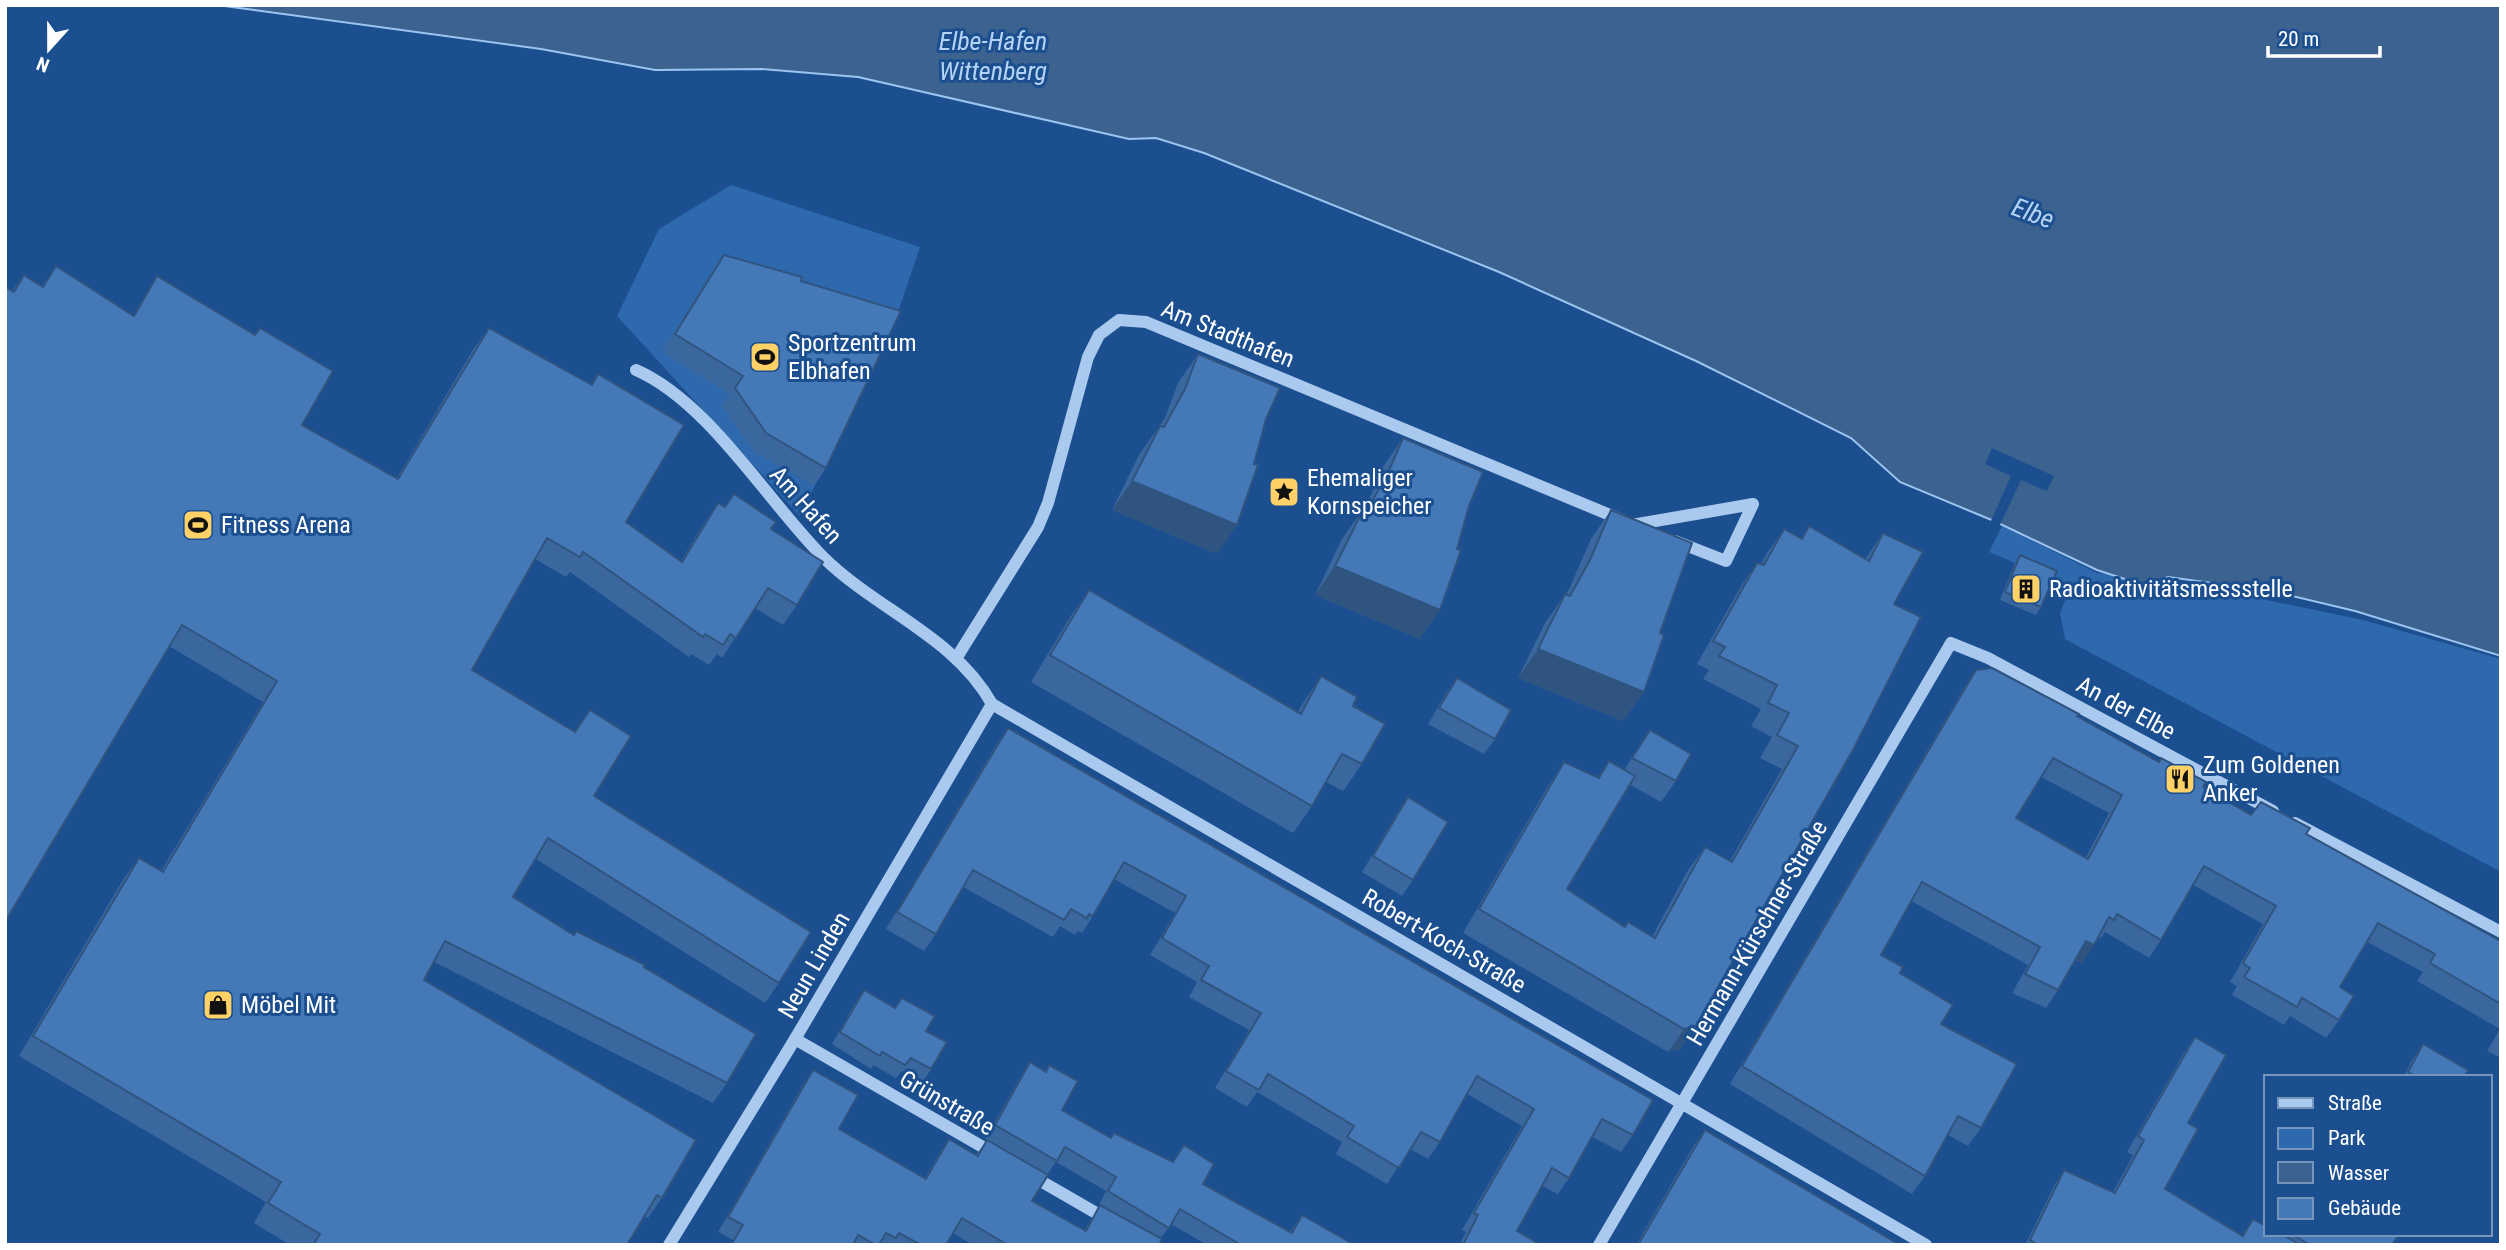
<svg xmlns="http://www.w3.org/2000/svg" width="2506" height="1250" viewBox="0 0 2506 1250" font-family="'Roboto Condensed',sans-serif">
	<rect width="100%" height="100%" fill="#1b4f8f"/>
	<g fill="#2e69ad">
		<path d="M731 185 920 247 892 330 800 516 617 316 659 229Z"/>
		<path d="M2002 526 2097 573 2170 580 2363 620 2501 659V872L2065 639 2060 613 2071 586 1989 552Z"/>
	</g>
	<path fill="#3c6290" stroke="#9cc4f0" stroke-width="2" d="M217 5H2501V656L2355 611 2271 591 2168 577 2146 586 2097 570 1994 521 1900 482 1851 438 1696 361 1499 272 1204 153 1156 138 1129 139 858 77 762 69 655 70 541 49Z"/>
	<path fill="#1b4f8f" d="M1992 448 2054 476 2047 491 2021 480 1999 527 1990 523 2011 476 1985 464Z"/>
	<g fill="none" stroke-linecap="round" stroke-linejoin="round">
		<g stroke="#a9c9ee" stroke-width="12">
			<path d="M636 370C709 402 767 501 824 558 877 610 955 637 992 704L1926 1245"/>
			<path d="M1632 525 1753 504 1726 561 1675 541"/>
			<path d="M957 657 1038 527 1048 503 1088 357 1099 335 1119 320 1146 322 1622 520"/>
			<path d="M2295 823 2501 932"/>
			<path d="M795 1039 995 1154"/>
			<path d="M1032 1176 1110 1221"/>
			<path d="M669 1245 795 1039 992 704"/>
			<path d="M1599 1245 1951 643 1988 658 2273 811"/>
		</g>
	</g>
	<g fill="#3a679d" fill-rule="evenodd">
		<path d="M724 255 801 281 826 468 814 486 753 451 722 406 730 394 662 352 711 273Z"/>
		<path d="M56 266 133 315 157 276 255 335 260 328 302 425 397 478 474 348 489 328 591 385 598 374 626 522 681 561 704 523 718 503 771 529 797 605 783 625 755 608 722 658 717 654 709 665 691 654 689 657 570 572 566 577 535 559 472 670 574 732 590 710 594 796 779 983 765 1003 536 859 513 897 574 935 644 967 727 1083 713 1103 434 962 424 980 662 1198 648 1218 644 1216 627 1245H290L254 1223 266 1202 19 1056 124 878 139 858 161 871 263 702 169 646 12 291 24 275 42 286Z"/>
		<path d="M1198 354 1266 419 1217 554 1112 510 1139 455 1165 418 1178 383Z"/>
		<path d="M1403 438 1469 506 1420 639 1315 595 1342 539 1368 502 1383 467Z"/>
		<path d="M1611 510 1623 721 1518 678 1545 623 1565 594H1566L1570 587 1591 539Z"/>
		<path d="M1809 526 1865 559 1883 533 1894 604 1680 1049 1668 1052 1463 933 1548 786 1564 762 1598 777 1609 761 1624 770 1650 730 1676 781 1661 802 1630 785 1567 889 1625 927 1652 937 1688 870 1705 847 1730 861 1782 769 1760 758 1772 737 1751 726 1761 709 1703 679 1709 670 1697 664 1741 586 1757 563 1761 564 1767 553 1784 529 1801 538Z"/>
		<path d="M2020 555 2041 607 2036 615 2000 600 2015 563Z"/>
		<path d="M1089 590 1298 712 1303 703 1321 676 1353 706 1362 764 1343 791 1326 782 1312 806 1293 833 1031 682 1070 617Z"/>
		<path d="M1976 670 2077 716 2158 762 2161 758 2203 787 2251 815 2306 834 2501 941V1058L2487 1051 2500 1029 2417 981 2423 972 2367 942 2340 987 2339 1020 2326 1038 2290 1016 2284 1025 2232 995 2237 986 2230 982 2263 924 2193 885 2161 940 2149 958 2105 932 2101 938 2098 937 2082 963 2075 960 2058 990 2046 1008 2012 993 2028 965 1911 901 1881 955 1900 973 1941 1024 1981 1128 1968 1146 1948 1135 1925 1176 1912 1194 1730 1084 1964 688ZM2041 777 2109 813 2086 857 2016 818Z"/>
		<path d="M1457 678 1495 739 1484 754 1428 724 1446 693Z"/>
		<path d="M1008 728 1633 1135 1621 1152 1592 1137 1569 1178 1558 1194 1542 1186 1517 1231 1541 1245H1459L1466 1232 1462 1230 1522 1126 1467 1094 1440 1142 1428 1159 1410 1149 1387 1184 1336 1154 1342 1142 1257 1092 1247 1107 1215 1088 1249 1030 1189 997 1197 982 1150 955 1175 913 1114 879 1093 916 1082 933 1078 931 1075 935 1060 926 1053 937 963 887 936 934 924 951 886 929 996 745Z"/>
		<path d="M1408 797 1413 880 1402 896 1362 872 1397 813Z"/>
		<path d="M864 990 926 1031 931 1069 923 1082 902 1071 896 1078 873 1065 871 1069 832 1044 855 1003Z"/>
		<path d="M2195 1037 2188 1123 2165 1189 2242 1235 2253 1219 2266 1234H2399L2392 1245H2025L2054 1186 2064 1170 2113 1192 2133 1155 2127 1152 2184 1053Z"/>
		<path d="M2423 1044 2464 1077H2403L2412 1060Z"/>
		<path d="M1030 1062 1045 1071 1049 1065 1062 1110 1111 1138 1173 1161 1184 1145 1203 1184 1290 1232 1302 1215 1353 1245H1207L1171 1224 1161 1238 1159 1245H973L953 1233 946 1245H730L733 1240 718 1232 803 1085 813 1070 839 1129 925 1178 939 1154 949 1139 976 1155 987 1140 985 1139 1021 1076ZM1056 1162 1106 1191 1099 1205 1100 1206 1084 1231 1032 1201 1047 1175Z"/>
		<path d="M1705 1130 1900 1245H1636L1694 1145Z"/>
	</g>
	<g fill="#305480">
		<path d="M1132 481 1237 525 1217 554 1112 510Z"/>
		<path d="M1335 566 1440 610 1420 639 1315 595Z"/>
		<path d="M1538 649 1644 692 1623 721 1518 678Z"/>
		<path d="M2086 941 2094 945 2082 963 2073 959Z"/>
		<path d="M1696 1026 1680 1049 1668 1052 1684 1029Z"/>
	</g>
	<g fill="#4478b7" stroke="#305480" stroke-width="2" fill-rule="evenodd">
		<path d="M724 255 802 277 801 281 901 311 826 468 766 433 735 388 743 376 675 334Z"/>
		<path d="M56 266 134 316 157 276 255 335 260 328 333 371 302 425 398 479 489 328 592 385 598 374 684 425 626 522 682 562 718 503 725 507 734 494 776 522 771 529 823 562 797 605 768 588 736 638 730 634 723 645 705 634 703 637 583 552 580 557 547 538 472 670 575 732 590 710 631 736 594 796 811 932 779 983 548 838 513 897 574 935 576 931 645 965 644 967 756 1034 727 1083 445 941 424 980 696 1140 662 1198 657 1195 627 1245H313L320 1234 268 1203 281 1182 33 1036 139 858 163 872 277 681 182 625 5 922V287L14 292 24 275 43 287Z"/>
		<path d="M1198 354 1280 388 1266 419 1254 464 1258 465 1237 525 1132 481 1160 426 1164 427 1185 389Z"/>
		<path d="M1403 438 1483 472 1469 506 1457 549 1461 550 1440 610 1335 566 1363 510 1366 512 1388 473Z"/>
		<path d="M1611 510 1692 543 1660 633 1664 635 1644 692 1538 649 1565 594 1570 596 1591 558Z"/>
		<path d="M1809 526 1869 561 1883 533 1923 552 1894 604 1921 617 1854 748 1696 1026 1684 1029 1479 909 1564 762 1599 778 1609 761 1635 776 1567 889 1625 927 1628 922 1655 938 1705 847 1732 862 1798 746 1777 735 1789 713 1768 703 1777 685 1719 656 1725 647 1713 641 1757 563 1764 565 1784 529 1802 539Z"/>
		<path d="M2020 555 2057 571 2041 607 2005 592Z"/>
		<path d="M1089 590 1301 714 1321 676 1357 697 1353 706 1385 724 1362 764 1342 754 1312 806 1050 655Z"/>
		<path d="M1992 668 2079 714 2077 716 2159 762 2161 758 2206 782 2203 787 2251 815 2261 802 2310 828 2306 834 2501 941V1004L2430 963 2435 954 2378 923 2340 987 2354 996 2339 1020 2302 998 2297 1007 2244 977 2250 968 2243 963 2276 906 2204 866 2161 940 2117 914 2114 920 2109 917 2094 945 2086 941 2058 990 2025 974 2040 947 1922 882 1881 955 1903 967 1900 973 1953 1005 1941 1024 2017 1064 1981 1128 1958 1116 1925 1176 1742 1066 1976 670ZM2053 758 2122 795 2088 859 2016 818Z"/>
		<path d="M1457 678 1511 710 1495 739 1439 708Z"/>
		<path d="M1008 728 1653 1100 1633 1135 1602 1119 1569 1178 1552 1168 1517 1231 1541 1245H1463L1478 1215 1474 1213 1534 1109 1477 1076 1440 1142 1421 1132 1399 1168 1347 1137 1354 1126 1268 1074 1259 1090 1226 1071 1261 1013 1201 980 1209 966 1162 938 1186 896 1124 862 1093 916 1089 914 1087 918 1071 909 1064 920 973 870 936 934 897 912Z"/>
		<path d="M1650 730 1691 754 1676 781 1632 758Z"/>
		<path d="M1408 797 1448 822 1413 880 1373 856Z"/>
		<path d="M864 990 895 1008 902 998 935 1016 926 1031 947 1042 931 1069 911 1058 905 1065 882 1052 880 1056 840 1032Z"/>
		<path d="M2195 1037 2226 1055 2188 1123 2198 1129 2165 1189 2243 1236 2253 1219 2266 1226V1234H2281L2296 1242 2294 1245H2038L2030 1240 2064 1170 2115 1193 2144 1140 2138 1136Z"/>
		<path d="M2423 1044 2468 1070 2464 1077H2416L2408 1072Z"/>
		<path d="M1030 1062 1046 1072 1049 1065 1078 1081 1062 1110 1111 1138 1114 1133 1173 1162 1184 1145 1214 1164 1203 1184 1292 1233 1302 1215 1353 1244 1241 1245 1180 1209 1169 1228 1108 1191 1116 1177 1065 1147 1057 1161 995 1125Z"/>
		<path d="M813 1070 858 1095 839 1129 926 1179 949 1139 978 1156 987 1140 1048 1175 1032 1201 1086 1231 1100 1205 1162 1239 1159 1245H1008L962 1218 946 1245H921L899 1233 896 1238 886 1233 879 1245H876L858 1235 853 1245H731L743 1225 728 1217Z"/>
		<path d="M1705 1130 1900 1245H1638Z"/>
		<path d="M2292 1234H2399L2392 1245H2310Z"/>
	</g>
	<defs>
		<g id="stadium-square" transform="scale(1.575)"><rect x="-9" y="-9" width="18" height="18" rx="4" fill="#ffd166" stroke="#1b4f8f"/><path d="M0-5a6.5 5 0 1 0 0 10a6.5 5 0 1 0 0-10ZM-3.5-1.8h7v3.6h-7Z" fill="#111"/></g>
		<g id="sight-square" transform="scale(1.575)"><rect x="-9" y="-9" width="18" height="18" rx="4" fill="#ffd166" stroke="#1b4f8f"/><path d="M0-6L1.8-2.2L6-1.7L2.9 1.2L3.7 5.4L0 3.3L-3.7 5.4L-2.9 1.2L-6-1.7L-1.8-2.2Z" fill="#111"/></g>
		<g id="building-square" transform="scale(1.575)"><rect x="-9" y="-9" width="18" height="18" rx="4" fill="#ffd166" stroke="#1b4f8f"/><path d="M-4-6H4V6H1V3H-1V6H-4ZM-2.5-4.3h1.7v1.8h-1.7ZM.8-4.3h1.7v1.8H.8ZM-2.5-1h1.7V.8h-1.7ZM.8-1h1.7V.8H.8Z" fill="#111"/></g>
		<g id="restaurant-square" transform="scale(1.575)"><rect x="-9" y="-9" width="18" height="18" rx="4" fill="#ffd166" stroke="#1b4f8f"/><path d="M-5-6h1v4h1v-4h1v4h1v-4h1v5L-1.5 .5V6h-2V.5L-5-1ZM5-6V6H3V1.5H1.5Q1.5-4 5-6Z" fill="#111"/></g>
		<g id="shop-square" transform="scale(1.575)"><rect x="-9" y="-9" width="18" height="18" rx="4" fill="#ffd166" stroke="#1b4f8f"/><path d="M-5-2.5h2.3a2.7 3.5 0 0 1 5.4 0H5L5.5 6h-11ZM-1.5-2.5h3a1.5 2.3 0 0 0-3 0Z" fill="#111"/></g>
	</defs>
	<g fill-rule="evenodd">
		<use href="#stadium-square" x="765" y="357"/>
		<use href="#sight-square" x="1284" y="492"/>
		<use href="#stadium-square" x="198" y="525"/>
		<use href="#building-square" x="2026" y="589"/>
		<use href="#restaurant-square" x="2180" y="779"/>
		<use href="#shop-square" x="218" y="1005"/>
	</g>
	<g text-anchor="middle" dominant-baseline="central" stroke-width="6" stroke-linejoin="round" paint-order="stroke">
		<g font-size="24" fill="#fff" stroke="#1b4f8f">
			<text transform="translate(1228 334) rotate(22)">Am Stadthafen</text>
			<text transform="translate(806 505) rotate(48)">Am Hafen</text>
			<text transform="translate(2126 708) rotate(28)">An der Elbe</text>
			<text transform="translate(1757 933) rotate(-60)">Hermann-Kürschner-Straße</text>
			<text transform="translate(1444 941) rotate(30)">Robert-Koch-Straße</text>
			<text transform="translate(814 965) rotate(-60)">Neun Linden</text>
			<text transform="translate(947 1103) rotate(30)">Grünstraße</text>
		</g>
		<g font-size="24" fill="#fff" stroke="#1b4f8f" text-anchor="start">
			<text x="788" y="343">Sportzentrum<tspan x="788" dy="28">Elbhafen</tspan></text>
			<text x="1307" y="478">Ehemaliger<tspan x="1307" dy="28">Kornspeicher</tspan></text>
			<text x="221" y="525">Fitness Arena</text>
			<text x="2049" y="589">Radioaktivitätsmessstelle</text>
			<text x="2203" y="765">Zum Goldenen<tspan x="2203" dy="28">Anker</tspan></text>
			<text x="241" y="1005">Möbel Mit</text>
		</g>
		<g font-size="26" font-style="italic" fill="#b5d3f5" stroke="#1b4f8f">
			<text x="993" y="41">Elbe-Hafen<tspan x="993" dy="30">Wittenberg</tspan></text>
			<text transform="translate(2033 213) rotate(20)">Elbe</text>
		</g>
	</g>
	<rect width="2506" height="1250" fill="none" stroke="#ffffff" stroke-width="14"/>
	<rect x="2264" y="1075" width="228" height="161" fill="#1b4f8f" stroke="#7695bc" stroke-width="2"/>
	<rect x="2278" y="1098" width="35" height="10" fill="#a9c9ee" stroke="#7695bc" stroke-width="2"/>
	<text x="2328" y="1110" font-size="21" fill="#ffffff">Straße</text>
	<rect x="2278" y="1128" width="35" height="21" fill="#2e69ad" stroke="#7695bc" stroke-width="2"/>
	<text x="2328" y="1145" font-size="21" fill="#ffffff">Park</text>
	<rect x="2278" y="1162" width="35" height="21" fill="#3c6290" stroke="#7695bc" stroke-width="2"/>
	<text x="2328" y="1180" font-size="21" fill="#ffffff">Wasser</text>
	<rect x="2278" y="1198" width="35" height="21" fill="#4478b7" stroke="#7695bc" stroke-width="2"/>
	<text x="2328" y="1215" font-size="21" fill="#ffffff">Gebäude</text>
	<g transform="translate(49 49) rotate(201)" stroke="#1b4f8f" stroke-width="5" paint-order="stroke">
	<path d="M0-5L12 26L0 18L-12 26Z" fill="#ffffff"/>
	<text y="-10" font-size="19" font-weight="bold" text-anchor="middle" fill="#ffffff">N</text>
	</g>
	<path d="M2268 46v10h112v-10" fill="none" stroke="#ffffff" stroke-width="3.5"/>
	<text x="2278" y="46" font-size="21" fill="#ffffff" stroke="#1b4f8f" stroke-width="5" paint-order="stroke">20 m</text>
</svg>
